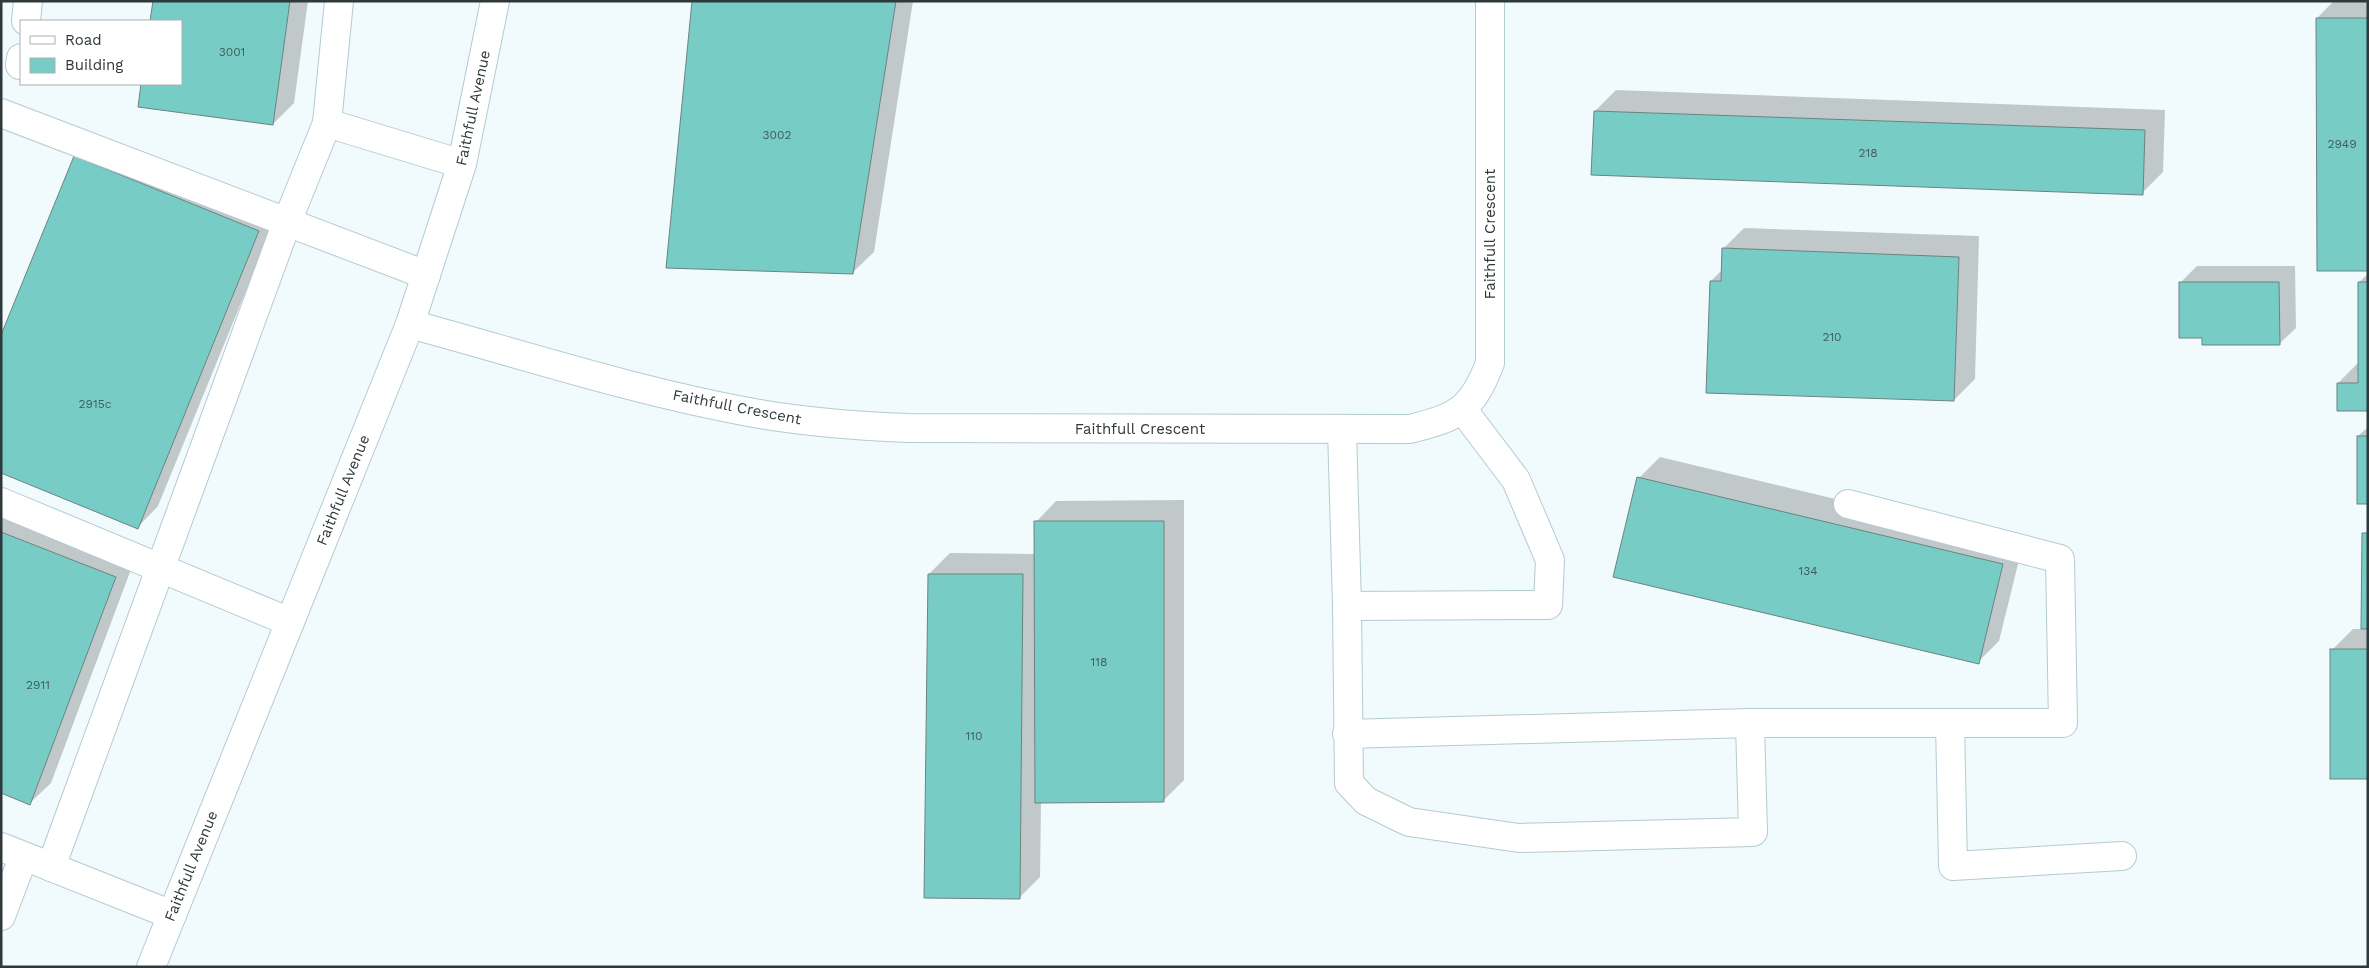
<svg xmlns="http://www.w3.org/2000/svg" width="2369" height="968" viewBox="0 0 2369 968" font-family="'Work Sans',sans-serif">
	<rect width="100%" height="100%" fill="#f1fafd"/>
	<g fill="#0003">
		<path d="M154 1H308L294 103 273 124 140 105 143 84H181V21H151Z"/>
		<path d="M693 1H913L874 252 852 273Z"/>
		<path d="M2334 1H2368V270L2317 18Z"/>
		<path d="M1616 90 2165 110 2163 172 2142 193 1595 111Z"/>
		<path d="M96 136 279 210 158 506 138 527 75 157Z"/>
		<path d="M1744 228 1979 236 1975 379 1954 400 1711 281 1723 269V249Z"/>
		<path d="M2197 266H2295L2296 328 2279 344 2203 336 2180 283Z"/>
		<path d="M2368 274V410L2338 383 2359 362V282Z"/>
		<path d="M2368 427V503L2358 436Z"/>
		<path d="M1660 457 2023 544 1999 641 1978 662 1639 478Z"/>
		<path d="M1184 500V780L1163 801H1041L1040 877 1019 898 929 574 950 553 1036 554V522L1056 501Z"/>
		<path d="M1 503 136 556 51 783 30 803 1 792Z"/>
		<path d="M2368 530V778L2332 650 2353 629H2362L2364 534Z"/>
	</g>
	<g fill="#77cdc5" stroke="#6c8380">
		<path d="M153 1H290L273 125 138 107 141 84H181V21H150Z"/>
		<path d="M692 1H896L853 274 666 268Z"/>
		<path d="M2316 18H2368V271H2317Z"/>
		<path d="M1594 111 2145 130 2143 195 1591 175Z"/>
		<path d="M74 156 259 231 138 529 1 473V335Z"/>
		<path d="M1722 248 1959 257 1954 401 1706 393 1710 281H1721Z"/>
		<path d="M2179 282H2279L2280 345H2202V338H2179Z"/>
		<path d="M2358 282H2368V411H2337V383H2358Z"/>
		<rect x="2357" y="436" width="11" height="68"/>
		<path d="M1637 477 2003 564 1979 664 1613 577Z"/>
		<path d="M1034 521H1164V802L1035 803Z"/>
		<path d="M1 532 116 577 30 805 1 793Z"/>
		<path d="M2362 533H2368V629H2361Z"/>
		<path d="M928 574H1023L1020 899 924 898Z"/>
		<rect x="2330" y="649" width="38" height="130"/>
	</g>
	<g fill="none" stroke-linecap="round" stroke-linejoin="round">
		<g stroke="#b4cbd2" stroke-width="30">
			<g id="minor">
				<path d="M339 1 327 123 462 164"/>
				<path d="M26 21 28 1"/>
				<path d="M20 65 21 58"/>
				<path d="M1 113 426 275"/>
				<path d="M410 324C524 355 638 392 754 413 805 422 856 426 908 428L1410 429C1458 417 1472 410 1490 363V1"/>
				<path d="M1342 429 1347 606 1548 605 1550 560 1516 480 1463 410"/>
				<path d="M1 502 290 622"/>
				<path d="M1750 723H2063L2060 559 1848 504"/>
				<path d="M1950 723 1953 866 2122 856"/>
				<path d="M1347 734 1750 723 1753 832 1519 838 1409 822 1366 801 1349 783 1347 606"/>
				<path d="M1 847 172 915"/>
				<path d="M51 867 287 222 327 123"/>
				<path d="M1 916 23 858"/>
				<path d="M151 967 410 324 462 164 495 1"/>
			</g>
		</g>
		<use href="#minor" stroke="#fff" stroke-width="28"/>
	</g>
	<g text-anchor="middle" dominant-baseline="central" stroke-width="4" stroke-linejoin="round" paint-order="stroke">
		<g font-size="12" fill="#415d5e">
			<text x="232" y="52">3001</text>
			<text x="777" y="135">3002</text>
			<text x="2342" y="144">2949</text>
			<text x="1868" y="153">218</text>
			<text x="1832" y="337">210</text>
			<text x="95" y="404">2915c</text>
			<text x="1808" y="571">134</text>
			<text x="1099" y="662">118</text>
			<text x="38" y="685">2911</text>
			<text x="974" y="736">110</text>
		</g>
		<g font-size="15" fill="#2f383b" stroke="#fff">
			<text transform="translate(473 108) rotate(-78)">Faithfull Avenue</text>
			<text transform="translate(1490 234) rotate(-90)">Faithfull Crescent</text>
			<text transform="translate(737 407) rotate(11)">Faithfull Crescent</text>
			<text x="1140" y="429">Faithfull Crescent</text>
			<text transform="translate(343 490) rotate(-68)">Faithfull Avenue</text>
			<text transform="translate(191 866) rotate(-68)">Faithfull Avenue</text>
		</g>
	</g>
	<rect width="2369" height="968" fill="none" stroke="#2f383b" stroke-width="5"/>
	<rect x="20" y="20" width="162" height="65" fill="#ffffff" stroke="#acafb1"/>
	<rect x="30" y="36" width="25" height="8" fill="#ffffff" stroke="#acafb1"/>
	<text x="65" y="45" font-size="15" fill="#2f383b">Road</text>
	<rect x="30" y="58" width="25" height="15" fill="#77cdc5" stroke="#acafb1"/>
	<text x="65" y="70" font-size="15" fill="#2f383b">Building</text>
</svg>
